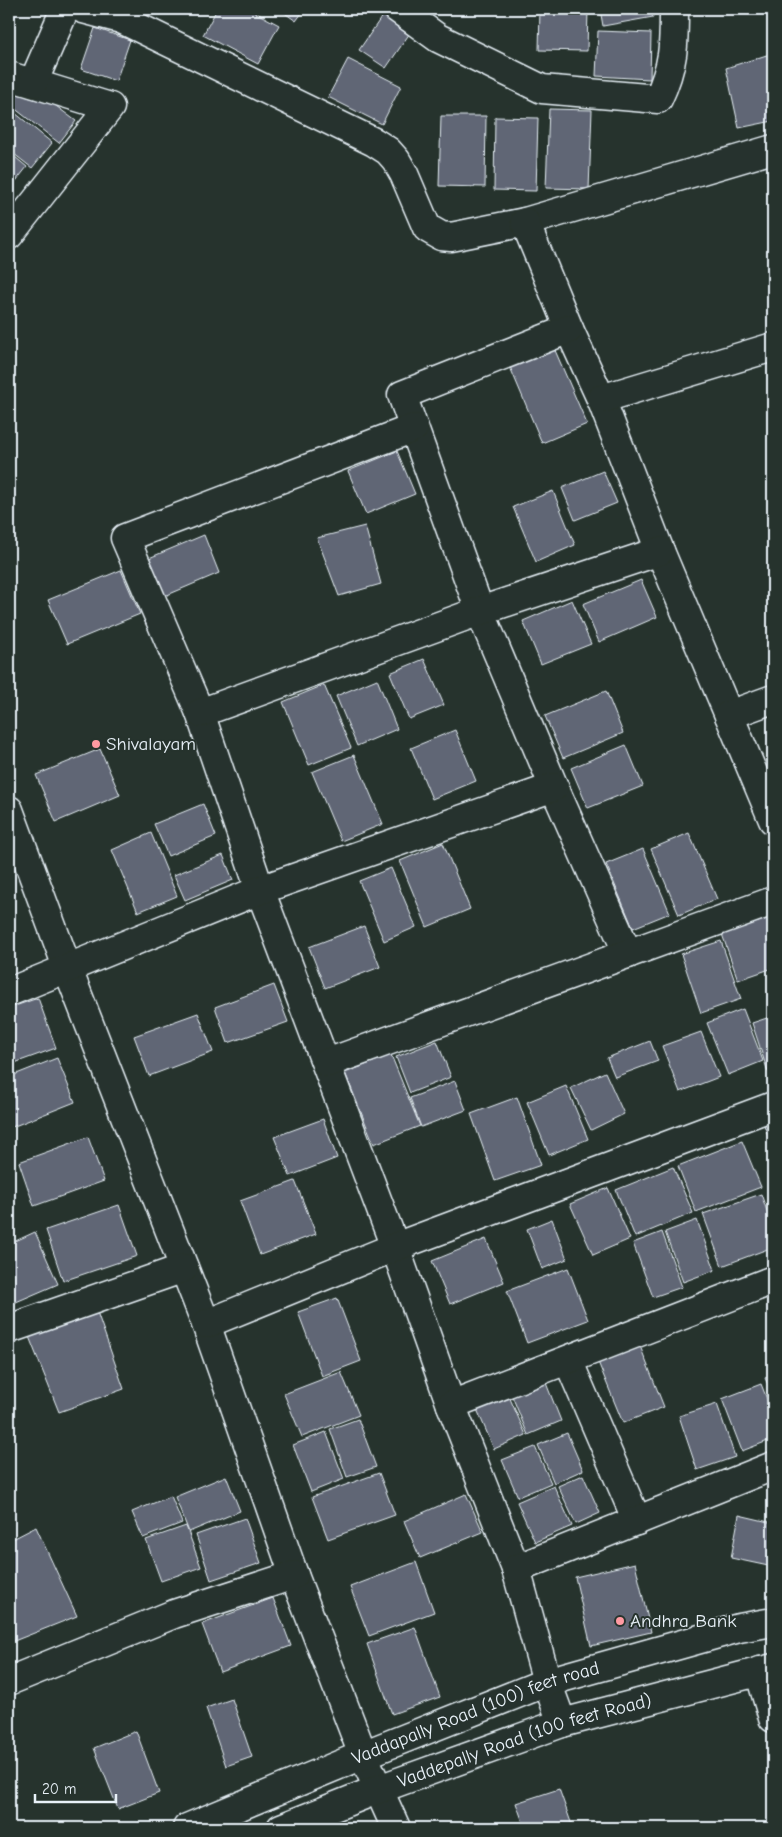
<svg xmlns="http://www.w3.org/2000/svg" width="782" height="1837" viewBox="0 0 782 1837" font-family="'Comic Neue',sans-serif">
	<rect width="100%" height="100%" fill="#26332d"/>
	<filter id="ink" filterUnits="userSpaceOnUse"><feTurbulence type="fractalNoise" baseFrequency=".02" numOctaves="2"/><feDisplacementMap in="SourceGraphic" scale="10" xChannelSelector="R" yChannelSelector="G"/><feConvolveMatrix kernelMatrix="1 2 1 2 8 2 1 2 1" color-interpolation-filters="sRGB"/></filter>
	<g filter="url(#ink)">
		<g fill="#616674" stroke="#e8f1f8">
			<path d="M217 9H249L279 25 258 64 203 35Z"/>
			<path d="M279 9H305L296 21Z"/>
			<path d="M540 9H588L587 51 539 50Z"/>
			<path d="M600 9H651L653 17 603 26Z"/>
			<path d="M385 12 412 30 386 68 359 50Z"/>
			<path d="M95 28 130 40 116 81 81 69Z"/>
			<path d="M598 31 651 33 650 79 596 76Z"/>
			<path d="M773 53V121L739 128 726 68Z"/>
			<path d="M348 59 401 86 382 124 328 97Z"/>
			<path d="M24 82 76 121 59 143 9 104V102Z"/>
			<path d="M9 108 52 143 32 168 9 150Z"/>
			<path d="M549 109 592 110 589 189 546 188Z"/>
			<path d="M441 116H486L485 187 439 186Z"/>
			<path d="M495 117 538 118 536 191 494 190Z"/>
			<path d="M9 152 27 167 16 181 9 176Z"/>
			<path d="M554 348 587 424 542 443 510 367Z"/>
			<path d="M397 451 415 494 366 514 348 471Z"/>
			<path d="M603 471 617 503 575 520 562 488Z"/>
			<path d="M553 491 575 545 536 562 513 507Z"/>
			<path d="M365 526 381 584 339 596 317 538Z"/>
			<path d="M204 535 219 573 165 596 149 558Z"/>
			<path d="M121 570 140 614 67 644 48 600Z"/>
			<path d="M641 580 657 617 599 642 583 604Z"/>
			<path d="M572 600 591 644 541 664 523 621Z"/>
			<path d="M424 659 444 705 409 719 390 673Z"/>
			<path d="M377 679 397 729 357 746 336 696Z"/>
			<path d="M324 685 351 748 309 765 283 702Z"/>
			<path d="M606 691 623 733 563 758 545 716Z"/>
			<path d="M455 730 476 781 432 799 411 748Z"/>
			<path d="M626 745 643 786 588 808 571 768Z"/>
			<path d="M100 749 120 795 56 822 36 775Z"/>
			<path d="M354 755 383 824 341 841 312 772Z"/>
			<path d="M203 804 216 836 168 856 154 824Z"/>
			<path d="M151 833 177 896 138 912 112 850Z"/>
			<path d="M689 833 717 899 679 915 651 849Z"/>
			<path d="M443 843 470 909 427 927 400 861Z"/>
			<path d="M643 849 670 913 633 928 606 864Z"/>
			<path d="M223 855 233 880 185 900 174 875Z"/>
			<path d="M391 868 416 927 384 941 359 881Z"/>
			<path d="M773 917V968L738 980 722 934Z"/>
			<path d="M364 926 380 967 325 988 309 947Z"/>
			<path d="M721 941 741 999 701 1013 681 954Z"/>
			<path d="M274 985 288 1022 228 1043 215 1007Z"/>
			<path d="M38 998 56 1048 9 1065V1008Z"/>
			<path d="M743 1009 763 1061 728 1075 707 1023Z"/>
			<path d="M198 1013 213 1052 149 1076 134 1036Z"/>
			<path d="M773 1016V1070L768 1072 752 1023Z"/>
			<path d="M701 1032 719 1077 680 1092 662 1046Z"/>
			<path d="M437 1041 451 1077 410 1093 396 1057Z"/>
			<path d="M650 1041 658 1061 615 1077 607 1058Z"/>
			<path d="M391 1055 420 1126 374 1144 345 1073Z"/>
			<path d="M57 1058 75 1102 12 1127 9 1119V1077Z"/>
			<path d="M605 1072 624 1114 591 1130 571 1088Z"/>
			<path d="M455 1081 466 1110 421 1127 410 1098Z"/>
			<path d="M566 1086 588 1139 549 1155 527 1102Z"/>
			<path d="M517 1097 541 1165 495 1181 471 1114Z"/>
			<path d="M323 1119 337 1158 290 1176 274 1137Z"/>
			<path d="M773 1122V1148L764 1125Z"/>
			<path d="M88 1137 104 1181 34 1206 19 1162Z"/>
			<path d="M742 1141 761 1187 696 1212 678 1166Z"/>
			<path d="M673 1167 693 1213 635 1237 616 1190Z"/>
			<path d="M295 1181 316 1234 260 1255 240 1201Z"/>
			<path d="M608 1188 630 1239 593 1255 570 1204Z"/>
			<path d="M761 1194 773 1228V1247L722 1266 703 1214Z"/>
			<path d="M119 1205 137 1256 63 1281 46 1230Z"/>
			<path d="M552 1219 567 1259 542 1269 527 1229Z"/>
			<path d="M697 1220 715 1270 683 1282 665 1232Z"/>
			<path d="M35 1232 58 1284 9 1305V1244Z"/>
			<path d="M662 1232 682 1287 653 1297 633 1243Z"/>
			<path d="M486 1239 504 1282 450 1304 432 1261Z"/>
			<path d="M568 1268 588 1320 527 1343 507 1291Z"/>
			<path d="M337 1298 361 1361 322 1376 298 1312Z"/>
			<path d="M96 1309 124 1389 59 1412 24 1324Z"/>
			<path d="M640 1346 664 1407 623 1423 598 1362Z"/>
			<path d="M341 1372 359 1415 302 1437 284 1394Z"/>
			<path d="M773 1374V1396L765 1378Z"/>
			<path d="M544 1378 561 1421 528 1435 510 1391Z"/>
			<path d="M761 1384 773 1414V1439L742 1451 722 1399Z"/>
			<path d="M508 1394 526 1435 494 1449 476 1407Z"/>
			<path d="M717 1404 735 1457 697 1470 679 1416Z"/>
			<path d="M358 1419 376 1467 347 1477 330 1429Z"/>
			<path d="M326 1432 344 1479 311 1492 293 1445Z"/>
			<path d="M567 1433 583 1470 554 1483 538 1445Z"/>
			<path d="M535 1447 551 1483 518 1497 502 1460Z"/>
			<path d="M379 1473 395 1515 328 1539 312 1497Z"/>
			<path d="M583 1475 600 1513 576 1524 558 1486Z"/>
			<path d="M226 1476 240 1511 189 1532 175 1497Z"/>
			<path d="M554 1486 572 1526 535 1542 517 1502Z"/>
			<path d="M466 1494 483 1532 420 1558 404 1521Z"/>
			<path d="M171 1496 182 1523 143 1538 132 1512Z"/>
			<path d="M739 1515 773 1523V1567L731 1558Z"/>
			<path d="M245 1518 261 1563 211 1580 196 1535Z"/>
			<path d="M186 1526 201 1567 161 1581 146 1540Z"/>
			<path d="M36 1527 77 1616 9 1643V1541Z"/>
			<path d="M416 1562 434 1612 369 1636 350 1587Z"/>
			<path d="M635 1563 651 1632 591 1646 575 1577Z"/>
			<path d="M273 1598 291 1646 220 1672 202 1624Z"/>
			<path d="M415 1627 440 1697 392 1714 367 1644Z"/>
			<path d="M232 1699 252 1757 226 1766 206 1708Z"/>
			<path d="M136 1731 159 1793 118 1809 94 1748Z"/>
			<path d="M559 1789 573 1828H525L516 1803Z"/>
		</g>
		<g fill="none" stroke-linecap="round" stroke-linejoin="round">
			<g stroke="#e8f1f8" stroke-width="31">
				<g id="minor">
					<path d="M83 9 121 19 374 142 388 151 396 160 404 174 427 228 441 236 451 237 525 222 773 149"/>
					<path d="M398 9 438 38 542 89 658 99C674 65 674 45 674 9"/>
					<path d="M9 76 110 107 9 235"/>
					<path d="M33 83 65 9"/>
					<path d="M525 222 569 329 601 399 660 551 773 820"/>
					<path d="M569 329 402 395 480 611 554 787 628 954"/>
					<path d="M601 399 773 347"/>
					<path d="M414 428 125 538 200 713 260 890 395 1247 451 1405 516 1569 547 1682 562 1723"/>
					<path d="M200 713 480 611 660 551"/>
					<path d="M729 715 773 699"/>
					<path d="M9 810 67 967 206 1324 294 1575 363 1755 396 1828"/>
					<path d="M9 992 260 890 554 787"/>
					<path d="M327 1063 773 901"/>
					<path d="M206 1324 395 1247 773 1106"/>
					<path d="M9 1329 184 1268"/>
					<path d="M568 1360 637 1521"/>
					<path d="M451 1405 773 1280"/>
					<path d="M516 1569 773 1466"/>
					<path d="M759 1671 773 1718"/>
					<path d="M9 1681 174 1614 294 1575"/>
				</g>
			</g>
			<g stroke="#e8f1f8" stroke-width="31">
				<g id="major">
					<path id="s1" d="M187 1828 363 1755 547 1682 739 1628 773 1622"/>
					<path id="s2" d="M281 1828 379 1789 562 1723 773 1668"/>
				</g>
			</g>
			<use href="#minor" stroke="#26332d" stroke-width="28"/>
			<use href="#major" stroke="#26332d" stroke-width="28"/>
		</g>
	</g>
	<g fill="#ff9aa2" stroke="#26332d" stroke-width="2">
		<circle cx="96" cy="744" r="5"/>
		<circle cx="620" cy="1621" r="5"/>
	</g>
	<g text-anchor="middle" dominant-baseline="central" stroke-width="4" stroke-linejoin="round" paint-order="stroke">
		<g font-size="19" fill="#e8f1f8" stroke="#26332d" text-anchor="start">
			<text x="106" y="744">Shivalayam</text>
			<text x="630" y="1621">Andhra Bank</text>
		</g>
		<g font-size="19" fill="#e8f1f8" stroke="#26332d">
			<text stroke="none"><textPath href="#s1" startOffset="311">Vaddapally Road (100) feet road</textPath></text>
			<text stroke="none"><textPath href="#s2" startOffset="259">Vaddepally Road (100 feet Road)</textPath></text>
		</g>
	</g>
	<rect width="782" height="1837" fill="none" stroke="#26332d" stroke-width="30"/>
	<rect x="15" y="15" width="752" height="1807" fill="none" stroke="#e8f1f8" stroke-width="2" filter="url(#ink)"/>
	<path d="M35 1794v8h81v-8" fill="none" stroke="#e8f1f8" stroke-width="2.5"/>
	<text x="42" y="1794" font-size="15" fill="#e8f1f8" stroke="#26332d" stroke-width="4" paint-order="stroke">20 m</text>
</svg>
